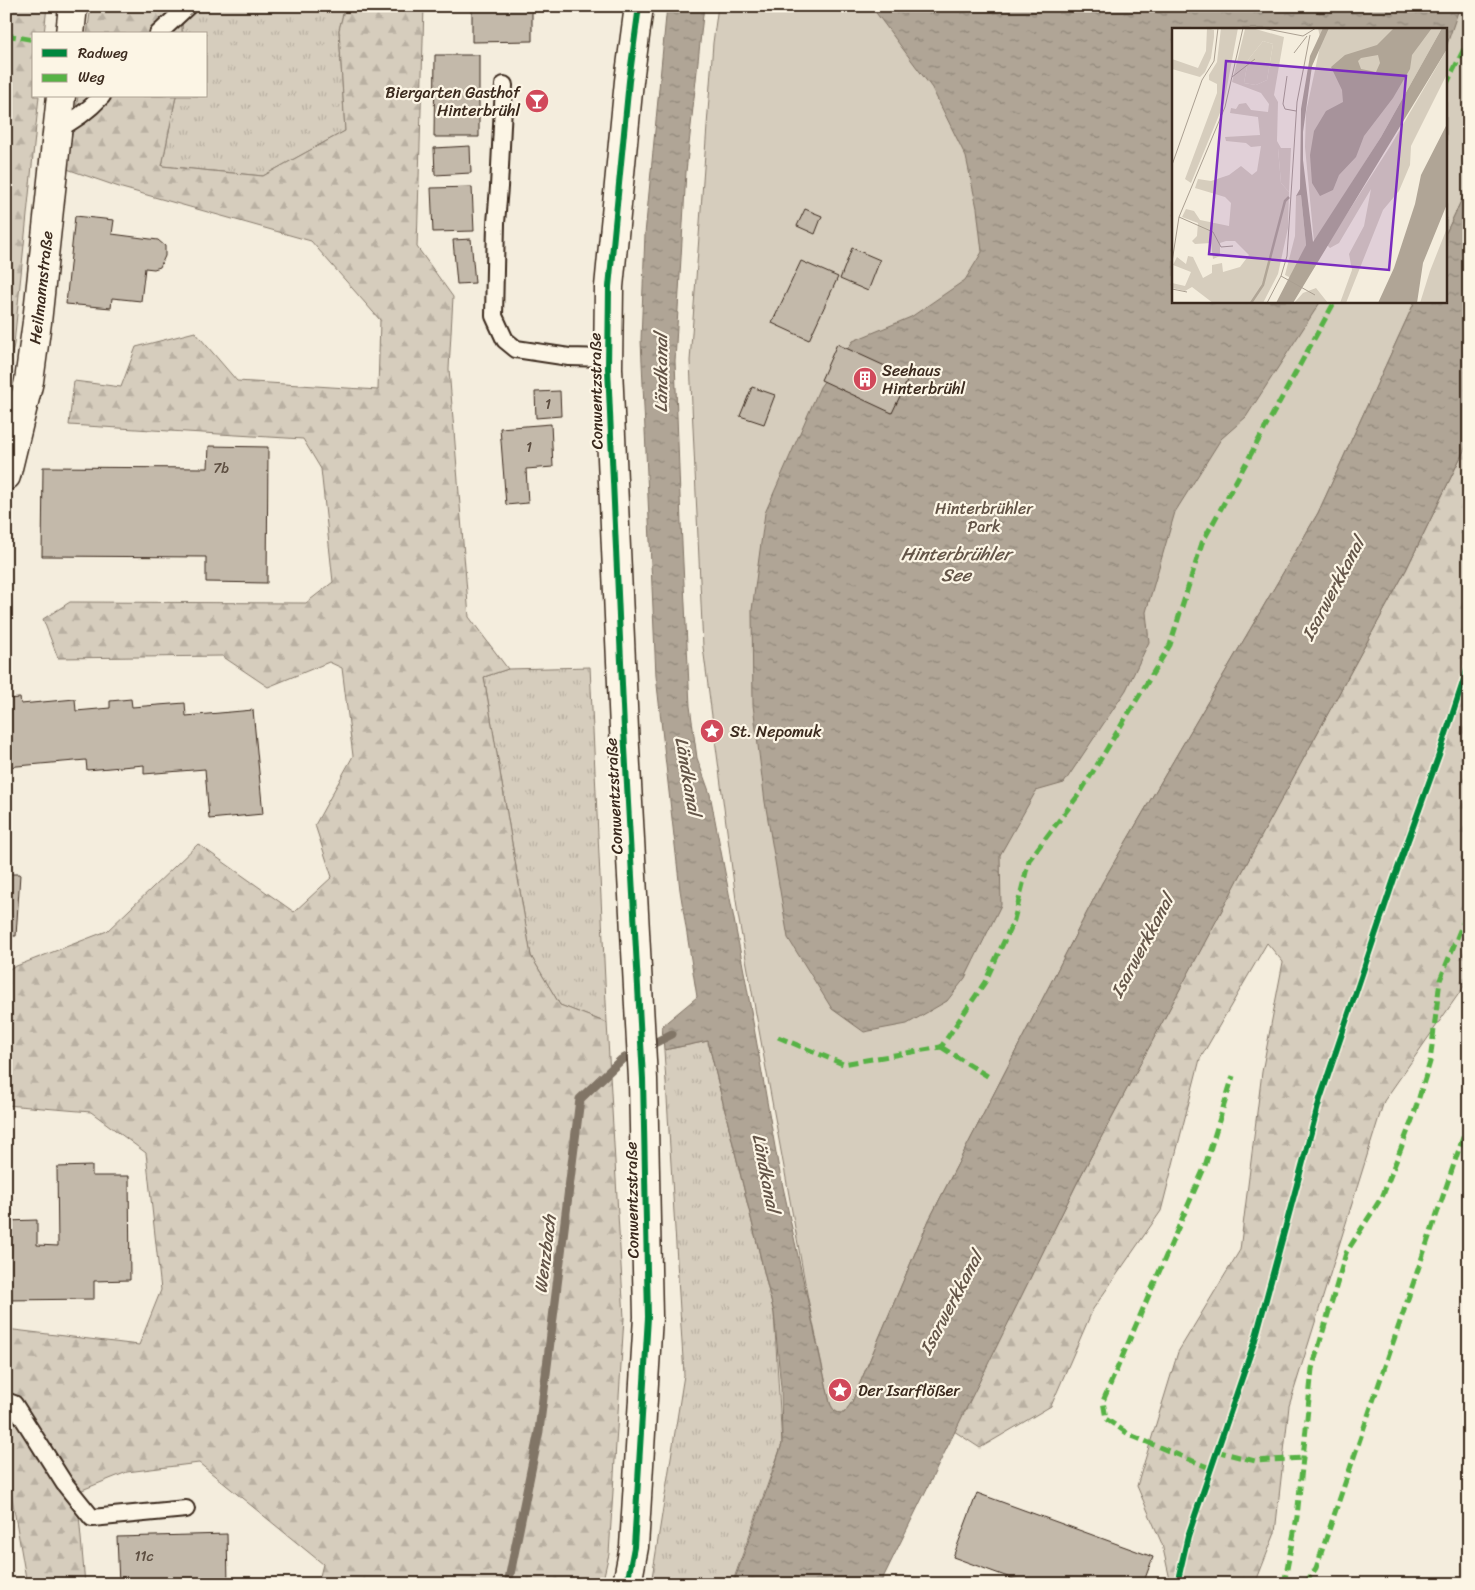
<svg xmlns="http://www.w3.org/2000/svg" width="1475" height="1590" viewBox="0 0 1475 1590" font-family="Sriracha,sans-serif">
	<defs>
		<pattern id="grass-tufts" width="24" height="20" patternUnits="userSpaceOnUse" patternTransform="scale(1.25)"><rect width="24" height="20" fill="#d6cdbd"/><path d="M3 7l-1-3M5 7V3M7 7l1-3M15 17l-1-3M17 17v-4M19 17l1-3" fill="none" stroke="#b9b0a2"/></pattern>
		<pattern id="forest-firs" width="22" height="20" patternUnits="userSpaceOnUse" patternTransform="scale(1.25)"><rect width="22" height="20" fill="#d6cdbd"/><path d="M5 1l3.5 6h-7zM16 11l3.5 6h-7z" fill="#b9b0a2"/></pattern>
		<pattern id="water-ripples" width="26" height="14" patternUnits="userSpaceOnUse" patternTransform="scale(1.25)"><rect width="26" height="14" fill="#b0a596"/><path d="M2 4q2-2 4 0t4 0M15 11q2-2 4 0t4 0" fill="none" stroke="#90877a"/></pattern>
	</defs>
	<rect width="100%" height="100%" fill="#f4eddd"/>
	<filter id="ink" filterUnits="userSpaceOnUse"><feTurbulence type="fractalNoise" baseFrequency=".02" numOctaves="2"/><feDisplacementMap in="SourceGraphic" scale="10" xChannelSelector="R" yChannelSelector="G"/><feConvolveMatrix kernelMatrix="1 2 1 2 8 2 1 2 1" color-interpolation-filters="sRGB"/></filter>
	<g filter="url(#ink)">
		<g fill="url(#grass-tufts)" stroke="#887c6e">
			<path d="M182 6H345L339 30 345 131 263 176 162 166 176 96H206V34H182Z"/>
			<path d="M590 667 607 1023 560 1005 531 956 484 677 508 669Z"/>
			<path d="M708 1041 774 1313 782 1444 732 1584H651L684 1375 664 1050Z"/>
		</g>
		<g fill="url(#forest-firs)" stroke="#887c6e">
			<path d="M6 6H47L44 34H34V96H39L14 344 6 382Z"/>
			<path d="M91 6H182V34H87Z"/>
			<path d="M345 6H424L417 247 453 297 449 369 469 617 508 669 484 677 531 956 560 1005 607 1023 624 1318 609 1554 602 1584H318L323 1564 199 1463 127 1472 77 1492 85 1584H27L11 1492H6V1329L139 1345 161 1290 146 1153 91 1112 6 1105V970L107 931 198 844 294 912 332 877 315 825 353 756 342 668 329 662 268 687 222 656 58 658 43 619 70 602 306 603 333 582 321 469 303 439 69 425 74 381 121 387 136 347 195 332 237 381 378 390 380 320 311 241 122 188 67 169 78 96H176L162 166 263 176 345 131 339 30Z"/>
			<path d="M1469 440V979L1384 1101 1289 1406 1275 1533 1255 1584H1171L1162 1544 1137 1486 1178 1352 1240 1250 1262 1072 1283 962 1267 943 1200 1059 1161 1211 1093 1309 1051 1406 980 1448 954 1431 1078 1181 1254 849 1406 570Z"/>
		</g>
		<path fill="#d6cdbd" stroke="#887c6e" d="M718 6H1469V184L1446 233V29H1174V301H1415L1318 513 1102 883 929 1220 852 1402 844 1413C836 1414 833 1410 830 1403L808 1299 738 915 703 647 690 361 713 43Z"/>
		<g fill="url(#water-ripples)" stroke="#817466">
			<path d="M667 6H704L686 172 675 361 681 523 690 706 697 758 710 794 746 982 778 1164 830 1403C833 1410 836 1414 844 1413L852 1402 929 1220 1102 883 1318 513 1415 301H1446V233L1469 184V440L1406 570 1254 850 1078 1181 880 1584H733L766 1492 782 1444 781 1388 774 1313 708 1041 664 1050 662 1026 697 997 680 890 656 676 641 340 645 234Z"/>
			<path d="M871 6H1460L1446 47V29H1174V301H1321L1246 417 1221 439 1175 512 1146 612 1149 642 1126 690 1064 783 1036 791 1000 855 1001 905 965 978 947 1001 907 1024 864 1032 832 1009 788 938 765 802 753 705 752 610 765 513 820 387 853 341 911 317 965 280 982 252 977 208 966 157 932 88Z"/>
		</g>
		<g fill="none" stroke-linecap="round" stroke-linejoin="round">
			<path stroke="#817466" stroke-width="9" d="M508 1584 539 1431 580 1099 621 1060 672 1034"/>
		</g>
		<g fill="#c3b9aa" stroke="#3b2a1e">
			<path d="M472 6H532V41L472 42Z"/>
			<path d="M435 55H479V137H434Z"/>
			<path d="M470 146 471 173 435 175 434 148Z"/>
			<path d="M472 187 474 231 433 232 431 188Z"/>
			<path d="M805 209 822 216 815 234 797 226Z"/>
			<path d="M75 216 114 220 112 234 158 240 165 246V256L160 267 154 269 145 268 141 301 112 298 111 308 66 304Z"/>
			<path d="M471 239 475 283 457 284 453 240Z"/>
			<path d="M852 248 880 260 868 291 840 279Z"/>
			<path d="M801 261 838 277 809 340 772 323Z"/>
			<path d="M837 344 909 377 892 413 821 380Z"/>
			<path d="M752 387 775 395 764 424 740 416Z"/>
			<path d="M560 391 561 416 536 418 535 392Z"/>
			<path d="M551 424 553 467 526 469 528 503 506 505 500 428Z"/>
			<path d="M209 446 268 447 267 583 206 582V557L42 556 43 467 208 468Z"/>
			<path d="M20 698 21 704 75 699 76 711 110 708V701L131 699 132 707 185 703 186 716 253 710 263 814 209 819 205 769 144 774V765L87 770 86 760 6 767V699Z"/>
			<path d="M6 874H20L16 936H6Z"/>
			<path d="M92 1166V1176H129L130 1280 94 1281V1299L6 1300V1221L37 1220V1245L58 1246 57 1167Z"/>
			<path d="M977 1493 1153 1557 1143 1584H1027L953 1557Z"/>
			<path d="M227 1534 228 1584H119L117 1537Z"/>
		</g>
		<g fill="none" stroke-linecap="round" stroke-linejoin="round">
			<g stroke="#3b2a1e" stroke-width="20">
				<g id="service">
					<path d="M158 34 188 6"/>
					<path d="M504 85 499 187 496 223 494 316 505 340 516 349 569 357 608 358"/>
					<path d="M57 129C75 121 88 111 102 96"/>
					<path d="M6 1401 14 1404 64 1483 92 1518 186 1509"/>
				</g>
			</g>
			<g stroke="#3b2a1e" stroke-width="31">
				<g id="minor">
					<path d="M70 34 73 6"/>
					<path id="s1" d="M6 476 29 381 37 322 61 96"/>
					<path d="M627 1584 634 1547 648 1317 643 1079 624 729 608 368 609 287 629 81 639 6"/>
				</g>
			</g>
			<use href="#service" stroke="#fcf5e5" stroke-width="16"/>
			<use href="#minor" stroke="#fcf5e5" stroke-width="28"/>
			<g stroke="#57b245" stroke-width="5" stroke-dasharray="10 5" stroke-linecap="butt">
				<path d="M6 19 7 6"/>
				<path d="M6 35 34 40"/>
				<path d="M1446 85 1469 39"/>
				<path d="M778 1037 843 1064 941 1047 985 982 1014 920 1029 860 1080 793 1170 645 1202 543 1335 301"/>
				<path d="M941 1047 989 1077"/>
				<path d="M1216 1451 1255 1461 1303 1458"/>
				<path d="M1210 1468 1130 1435 1106 1419 1103 1401 1205 1166 1233 1076"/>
				<path d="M1284 1584 1297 1517 1312 1369 1346 1253 1383 1195 1412 1120 1430 1062 1440 980 1469 908"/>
				<path d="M1305 1584 1316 1568 1469 1120"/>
			</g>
			<g stroke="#fcf5e5" stroke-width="9">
				<g id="cycleway">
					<path d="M627 1584 634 1547 648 1317 643 1079 624 729 608 368 609 287 629 81 639 6"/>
					<path d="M1177 1584 1188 1536 1255 1340 1320 1099 1394 879 1440 752 1469 664"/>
				</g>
			</g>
			<use href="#cycleway" stroke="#00873e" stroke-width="6"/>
		</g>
	</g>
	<defs>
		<g id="bar-disc" transform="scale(1.25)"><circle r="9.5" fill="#d1495b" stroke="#fcf5e5"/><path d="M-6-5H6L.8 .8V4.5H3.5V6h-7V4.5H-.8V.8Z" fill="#fff"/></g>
		<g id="building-disc" transform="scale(1.25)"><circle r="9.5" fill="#d1495b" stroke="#fcf5e5"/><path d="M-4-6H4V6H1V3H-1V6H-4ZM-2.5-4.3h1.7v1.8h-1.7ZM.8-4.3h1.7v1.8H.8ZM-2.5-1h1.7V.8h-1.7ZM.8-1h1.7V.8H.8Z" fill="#fff"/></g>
		<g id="sight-disc" transform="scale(1.25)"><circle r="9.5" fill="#d1495b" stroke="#fcf5e5"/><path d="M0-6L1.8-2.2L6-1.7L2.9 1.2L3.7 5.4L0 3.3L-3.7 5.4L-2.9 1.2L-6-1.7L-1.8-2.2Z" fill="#fff"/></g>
	</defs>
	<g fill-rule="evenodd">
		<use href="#bar-disc" x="537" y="101"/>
		<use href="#building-disc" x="865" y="379"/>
		<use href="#sight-disc" x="712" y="731"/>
		<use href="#sight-disc" x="840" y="1390"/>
	</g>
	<g text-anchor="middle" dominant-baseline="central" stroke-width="4.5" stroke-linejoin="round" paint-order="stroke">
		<g font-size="14" fill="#5d4e41">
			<text x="548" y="404">1</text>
			<text x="529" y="447">1</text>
			<text x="221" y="468">7b</text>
			<text x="144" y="1556">11c</text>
		</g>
		<g font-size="16" fill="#3b2a1e" stroke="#fcf5e5" text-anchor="start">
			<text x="520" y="92" text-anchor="end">Biergarten Gasthof<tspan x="520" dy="18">Hinterbrühl</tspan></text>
			<text x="882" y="370">Seehaus<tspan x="882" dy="18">Hinterbrühl</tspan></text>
			<text x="730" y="731">St. Nepomuk</text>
			<text x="858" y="1390">Der Isarflößer</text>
		</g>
		<g font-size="16" fill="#3b2a1e" stroke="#fcf5e5">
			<text stroke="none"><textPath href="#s1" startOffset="192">Heilmannstraße</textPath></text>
			<text transform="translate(596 391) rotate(-91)">Conwentzstraße</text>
			<text transform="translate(614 796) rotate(-93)">Conwentzstraße</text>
			<text transform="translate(632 1200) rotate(-91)">Conwentzstraße</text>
		</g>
		<g font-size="16" fill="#625346" stroke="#fcf5e5">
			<text x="984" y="508">Hinterbrühler<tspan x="984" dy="18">Park</tspan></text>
		</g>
		<g font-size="18" font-style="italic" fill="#645548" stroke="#fcf5e5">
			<text transform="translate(661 373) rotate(-90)">Ländkanal</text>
			<text x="956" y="554">Hinterbrühler<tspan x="956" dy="21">See</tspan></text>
			<text transform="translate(1333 589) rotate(-62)">Isarwerkkanal</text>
			<text transform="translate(688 776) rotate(80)">Ländkanal</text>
			<text transform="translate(1142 946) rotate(-62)">Isarwerkkanal</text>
			<text transform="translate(766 1173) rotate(79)">Ländkanal</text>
			<text transform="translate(545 1254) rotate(-83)">Wenzbach</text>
			<text transform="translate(951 1303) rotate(-62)">Isarwerkkanal</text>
		</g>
	</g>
	<g transform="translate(1172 28)">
		<rect width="275" height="275" fill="#f4eddd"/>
		<path d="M35 0 42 2V9L39 30 33 44 28 49 0 41V31L26 40 34 23ZM91 13 101 16 95 52 84 57 72 55 76 32ZM106 120H119L117 164 109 155ZM129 167 134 217 119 250 113 247 123 208 124 168Z" fill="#d6cdbd"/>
		<path d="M49 0H66L52 75 19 155 13 151 45 65V56L37 52V47L45 34ZM80 0 112 9 102 67 106 74 105 113 109 120 106 121 109 155 117 164 116 200 106 246 91 275H41L20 259 13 263 0 260V255L13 258 19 244 1 237 5 229 14 236 16 228 21 229 31 250 40 245V237L50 235 51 244 68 239 77 227 63 213H54L48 215V228L41 231 39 215 23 216 20 213 25 208 26 195 10 189 14 181 22 183 28 192 57 198 59 175 53 169 23 160 26 151 39 153 57 147 69 138 80 147 85 143 89 118 79 119 74 115 54 113 53 109 88 107 86 89 58 85 59 80 64 81 67 76 74 75 79 82 96 84 97 76 89 65 60 54 73 1ZM91 13 101 16 95 52 84 57 72 55 76 32ZM275 21V46L239 118 238 137 227 163 211 182 174 275H168L180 242 177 226 192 198 199 161 167 215 158 220 155 217 219 117ZM275 200V275H248L258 243ZM144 260 156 275H122L131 265Z" fill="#d6cdbd" fill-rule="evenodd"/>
		<path d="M146 0H270L209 109 142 214 133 119 134 84 149 14Z" fill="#d6cdbd"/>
		<path d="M151 0H157L140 38 131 104V132L141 214 209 109 270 0H275V21L121 275H104L134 217 129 167 124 168 128 161 129 81 138 28ZM222 0H260L240 27 238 41 221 70 192 108 184 129 167 147 161 162 148 168 140 155 138 127 142 103 154 83 171 74 170 62 159 39 173 27 205 17ZM206 27 208 35 204 44 189 41 186 33 189 30ZM275 96V176L251 235 245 275H206L222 240 243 176 249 147Z" fill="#b0a596" fill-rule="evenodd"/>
		<path fill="none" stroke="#b0a596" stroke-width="2.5" d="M79 275 91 257 113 173 117 169"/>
		<path fill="none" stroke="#aa9f91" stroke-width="1" d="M90 0 131 8 144 0M122 25 135 8M115 48 111 76 113 81 124 83M60 49 83 31M0 137 30 52 42 33 46 0M7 189 41 204 49 219 61 218M0 234 7 189 53 79 71 0M109 248 143 267M0 261 15 264M95 275 109 248 115 228 125 74 138 7"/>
		<path fill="#7b2cbf" fill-opacity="0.15" stroke="#7b2cbf" stroke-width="2.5" d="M54 33 234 48 217 242 37 226Z"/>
		<rect width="275" height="275" fill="none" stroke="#3b2a1e" stroke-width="2.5"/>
	</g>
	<rect width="1475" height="1590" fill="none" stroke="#fcf5e5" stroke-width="25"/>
	<rect x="12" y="12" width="1450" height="1565" fill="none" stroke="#3b2a1e" stroke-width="2" filter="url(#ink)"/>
	<rect x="32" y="32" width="175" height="65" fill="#fcf5e5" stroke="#afa495"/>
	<rect x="42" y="49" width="25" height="8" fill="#00873e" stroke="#afa495"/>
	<text x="78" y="58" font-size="15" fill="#3b2a1e">Radweg</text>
	<rect x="42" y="74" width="25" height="8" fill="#57b245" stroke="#afa495"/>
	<text x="78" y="82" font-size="15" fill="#3b2a1e">Weg</text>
</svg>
